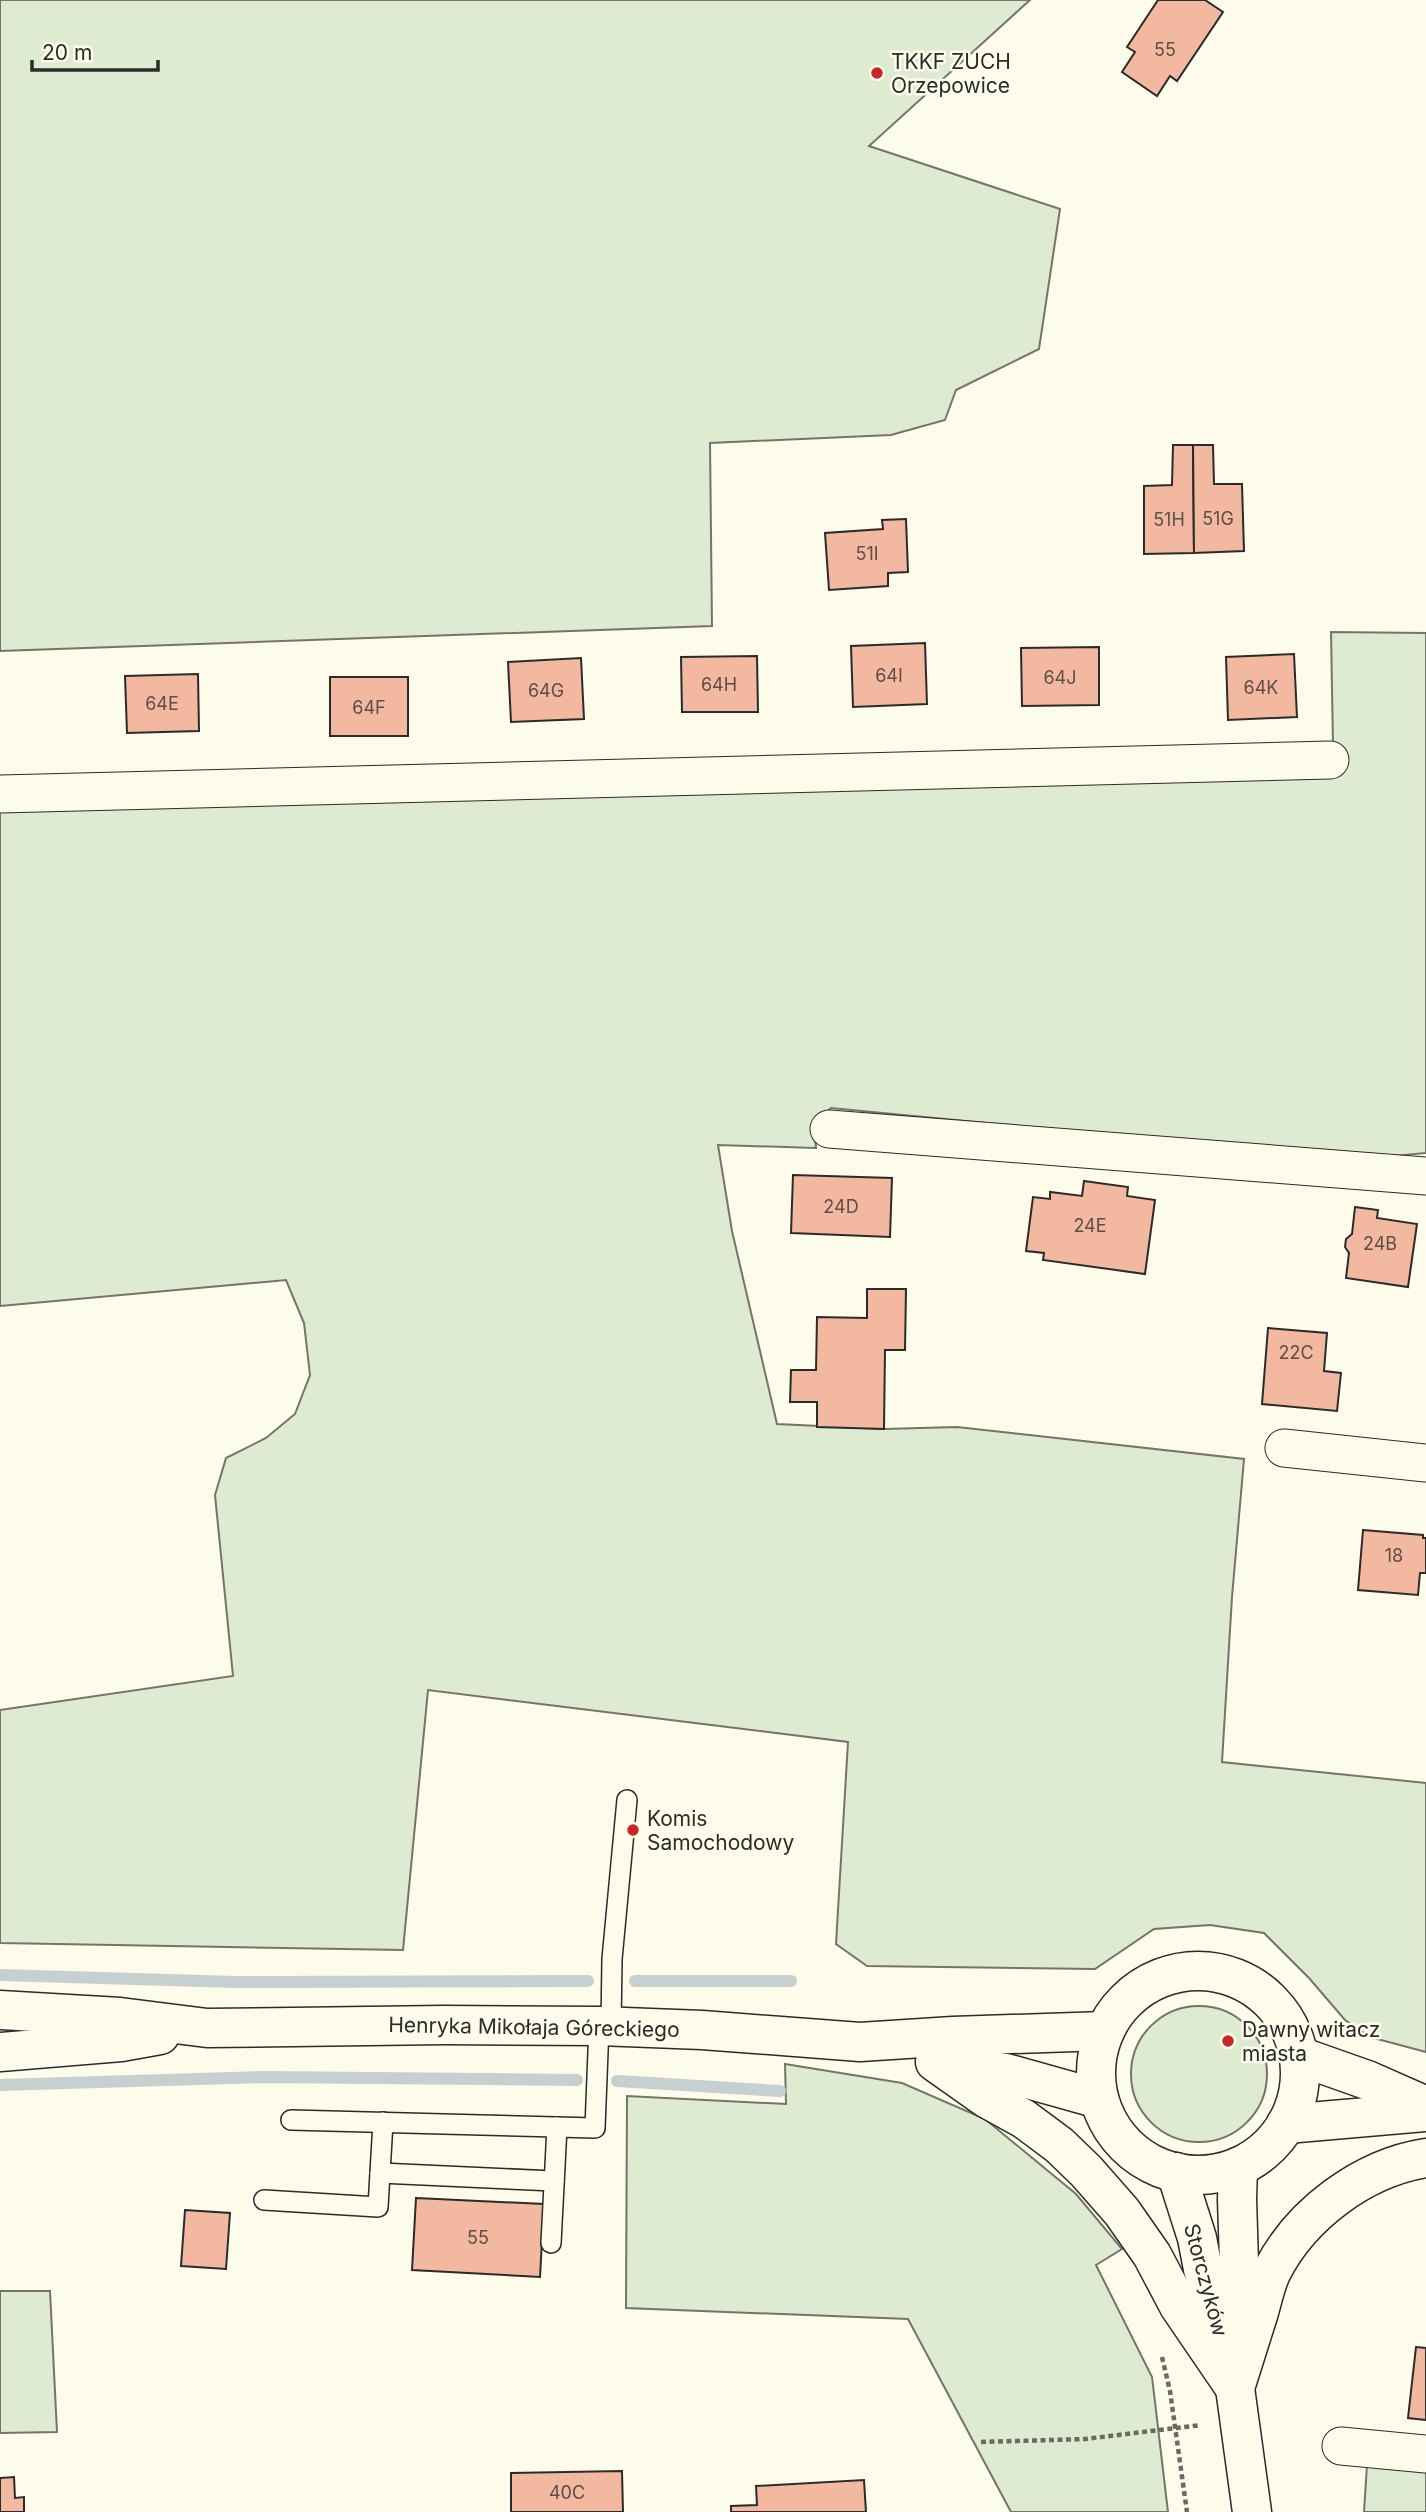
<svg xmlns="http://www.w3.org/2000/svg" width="1426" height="2512" viewBox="0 0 1426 2512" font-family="Inter,sans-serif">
	<rect width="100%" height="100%" fill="#fdfbea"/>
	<g fill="#deebd1" stroke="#74746e" stroke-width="2">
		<path d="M0 0H1030L869 146 1060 209 1039 349 956 390 945 420 891 435 710 443 712 626 0 651Z"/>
		<path d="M1331 632 1426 633V1153L1361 1159 831 1108 814 1123 816 1148 718 1145 732 1231 777 1424 884 1429 957 1427 1244 1459 1232 1597 1222 1762 1426 1783V2052L1370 2037 1345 2020 1309 1978 1264 1933 1210 1925 1154 1929 1095 1969 867 1966 836 1944 848 1742 428 1690 403 1950 0 1943V1710L233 1676 215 1495 226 1458 266 1438 295 1414 310 1375 304 1323 286 1280 0 1306V811L1333 745Z"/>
		<circle cx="1199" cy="2074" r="68"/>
		<path d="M785 2064 902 2083 985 2119 1076 2194 1122 2249 1096 2265 1152 2377 1168 2512H1011L908 2319 626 2308 627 2096 786 2104Z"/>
		<path d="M0 2291H50L57 2432 0 2433Z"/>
		<path d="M1367 2465 1426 2471V2512H1364Z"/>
	</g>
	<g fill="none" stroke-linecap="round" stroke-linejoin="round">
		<g stroke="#c7d0d0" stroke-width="12">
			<path d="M0 1975 236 1982 588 1981"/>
			<path d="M635 1981H791"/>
			<path d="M617 2081 780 2091"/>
			<path d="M0 2085 264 2077 577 2080"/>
		</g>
	</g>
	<g fill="#f2b8a0" stroke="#2b2b2b" stroke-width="2">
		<path d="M1158 0H1205L1223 12 1177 81 1170 76 1157 96 1122 72 1135 52 1127 47Z"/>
		<path d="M1173 445H1193L1194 553 1144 554V486L1172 485Z"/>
		<path d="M1193 445H1213L1214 484H1242L1244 551 1194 553Z"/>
		<path d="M906 519 908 572 888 573V586L829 590 825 533 883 529 882 520Z"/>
		<path d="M925 643 927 704 853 707 851 646Z"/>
		<path d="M1099 647V705L1022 706 1021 648Z"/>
		<path d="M1294 654 1297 717 1228 720 1226 657Z"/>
		<path d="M757 656 758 712H682L681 657Z"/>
		<path d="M581 658 584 719 511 722 508 662Z"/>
		<path d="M198 674 199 731 127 733 125 676Z"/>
		<rect x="330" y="677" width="78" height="59"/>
		<path d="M793 1175 892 1178 890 1237 791 1233Z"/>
		<path d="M1084 1181 1128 1187 1127 1196 1155 1200 1145 1274 1043 1260 1044 1253 1026 1251 1033 1197 1050 1199V1192L1082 1196Z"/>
		<path d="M1355 1207 1378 1210 1377 1218 1417 1224 1408 1287 1346 1278 1349 1253 1345 1247 1346 1239 1352 1234Z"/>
		<path d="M867 1289H906L905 1350H885L884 1429 817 1427V1402H790L791 1370H816L817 1317 867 1318Z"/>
		<path d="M1268 1328 1327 1333 1324 1371 1341 1373 1337 1411 1262 1404Z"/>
		<path d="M1363 1530 1423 1535V1538H1426V1573H1420L1418 1595 1358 1590Z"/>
		<path d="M416 2198 544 2204 540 2277 412 2270Z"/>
		<path d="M185 2210 230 2213 226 2269 181 2266Z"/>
		<path d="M1416 2347 1426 2348V2420L1408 2418Z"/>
		<path d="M622 2471 623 2512H511V2473Z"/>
		<path d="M14 2477 15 2498 24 2497V2512H0V2478Z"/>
		<path d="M864 2480 866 2512H731V2506L757 2505 756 2486Z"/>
	</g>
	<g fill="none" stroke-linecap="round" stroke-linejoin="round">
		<g stroke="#2b2b2b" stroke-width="22">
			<g id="lane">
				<path d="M611 2026 612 1959 627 1800"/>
				<path d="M291 2120 595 2128 599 2026"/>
				<path d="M380 2173 554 2181"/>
				<path d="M264 2200 378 2207 383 2122"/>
				<path d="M551 2243 557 2127"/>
			</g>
		</g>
		<g stroke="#2b2b2b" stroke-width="39">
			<g id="street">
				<path d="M0 794 1330 760"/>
				<path d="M829 1129 1426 1176"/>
				<path d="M1284 1448 1426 1463"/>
				<path d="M1341 2446 1426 2454"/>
			</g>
		</g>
		<g stroke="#2b2b2b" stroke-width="41">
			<g id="secondary">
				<circle cx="1198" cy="2073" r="102"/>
				<path d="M0 2010 120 2017 207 2028 444 2025 599 2026 702 2030 860 2042 953 2036 1105 2031"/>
				<path d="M0 2052 121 2042 160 2035"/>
				<path d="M1299 2056 1367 2080 1426 2106"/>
				<path d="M935 2062 986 2098 1024 2119 1059 2145 1086 2171 1122 2212 1152 2255 1179 2306 1235 2388"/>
				<path d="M943 2064 1006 2073 1099 2099"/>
				<path d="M1286 2124 1426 2112"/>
				<path d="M1176 2172 1197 2238 1203 2269 1235 2388 1252 2512"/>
				<path d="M1237 2340 1239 2263 1237 2199 1238 2167"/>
				<path d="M1235 2388C1243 2363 1251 2337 1259 2312 1263 2298 1266 2283 1272 2271 1301 2214 1363 2168 1426 2158"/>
			</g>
		</g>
		<g stroke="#6a6964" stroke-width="4.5" stroke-dasharray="5 3.5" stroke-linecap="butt">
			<path d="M1162 2357 1170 2391 1187 2512"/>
			<path d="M981 2442 1085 2439 1201 2425"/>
		</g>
		<use href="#lane" stroke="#fdfbea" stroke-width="19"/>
		<use href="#street" stroke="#fdfbea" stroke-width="37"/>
		<use href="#secondary" stroke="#fdfbea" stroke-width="38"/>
	</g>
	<g fill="#c62828" stroke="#fdfbea" stroke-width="2.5">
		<circle cx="877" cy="73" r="7"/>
		<circle cx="633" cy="1830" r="7"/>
		<circle cx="1228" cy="2041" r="7"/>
	</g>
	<g text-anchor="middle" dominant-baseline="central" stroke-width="5" stroke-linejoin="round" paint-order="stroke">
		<g font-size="18" fill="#5d4e48">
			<text x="1165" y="49">55</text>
			<text x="1218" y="518">51G</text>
			<text x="1169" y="519">51H</text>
			<text x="867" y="553">51I</text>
			<text x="889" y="675">64I</text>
			<text x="1060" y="677">64J</text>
			<text x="719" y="684">64H</text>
			<text x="1261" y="687">64K</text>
			<text x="546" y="690">64G</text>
			<text x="162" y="703">64E</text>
			<text x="369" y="707">64F</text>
			<text x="841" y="1206">24D</text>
			<text x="1090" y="1225">24E</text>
			<text x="1380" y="1243">24B</text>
			<text x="1296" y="1352">22C</text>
			<text x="1394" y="1555">18</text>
			<text x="478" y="2237">55</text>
			<text x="567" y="2492">40C</text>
		</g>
		<g font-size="21" fill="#2b2b2b" stroke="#fdfbea" text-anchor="start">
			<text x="891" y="61">TKKF ZUCH<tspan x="891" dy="24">Orzepowice</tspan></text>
			<text x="647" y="1818">Komis<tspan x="647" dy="24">Samochodowy</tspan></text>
			<text x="1242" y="2029">Dawny witacz<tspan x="1242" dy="24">miasta</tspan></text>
		</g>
		<g font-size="21" fill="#2b2b2b" stroke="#fdfbea">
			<text transform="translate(534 2027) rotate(1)">Henryka Mikołaja Góreckiego</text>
			<text transform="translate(1206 2280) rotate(75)">Storczyków</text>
		</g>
	</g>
	<path d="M32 60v10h126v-10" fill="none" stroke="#2b2b2b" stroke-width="3.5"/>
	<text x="42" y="60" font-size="21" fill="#2b2b2b" stroke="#fdfbea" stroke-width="5" paint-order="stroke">20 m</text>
</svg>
